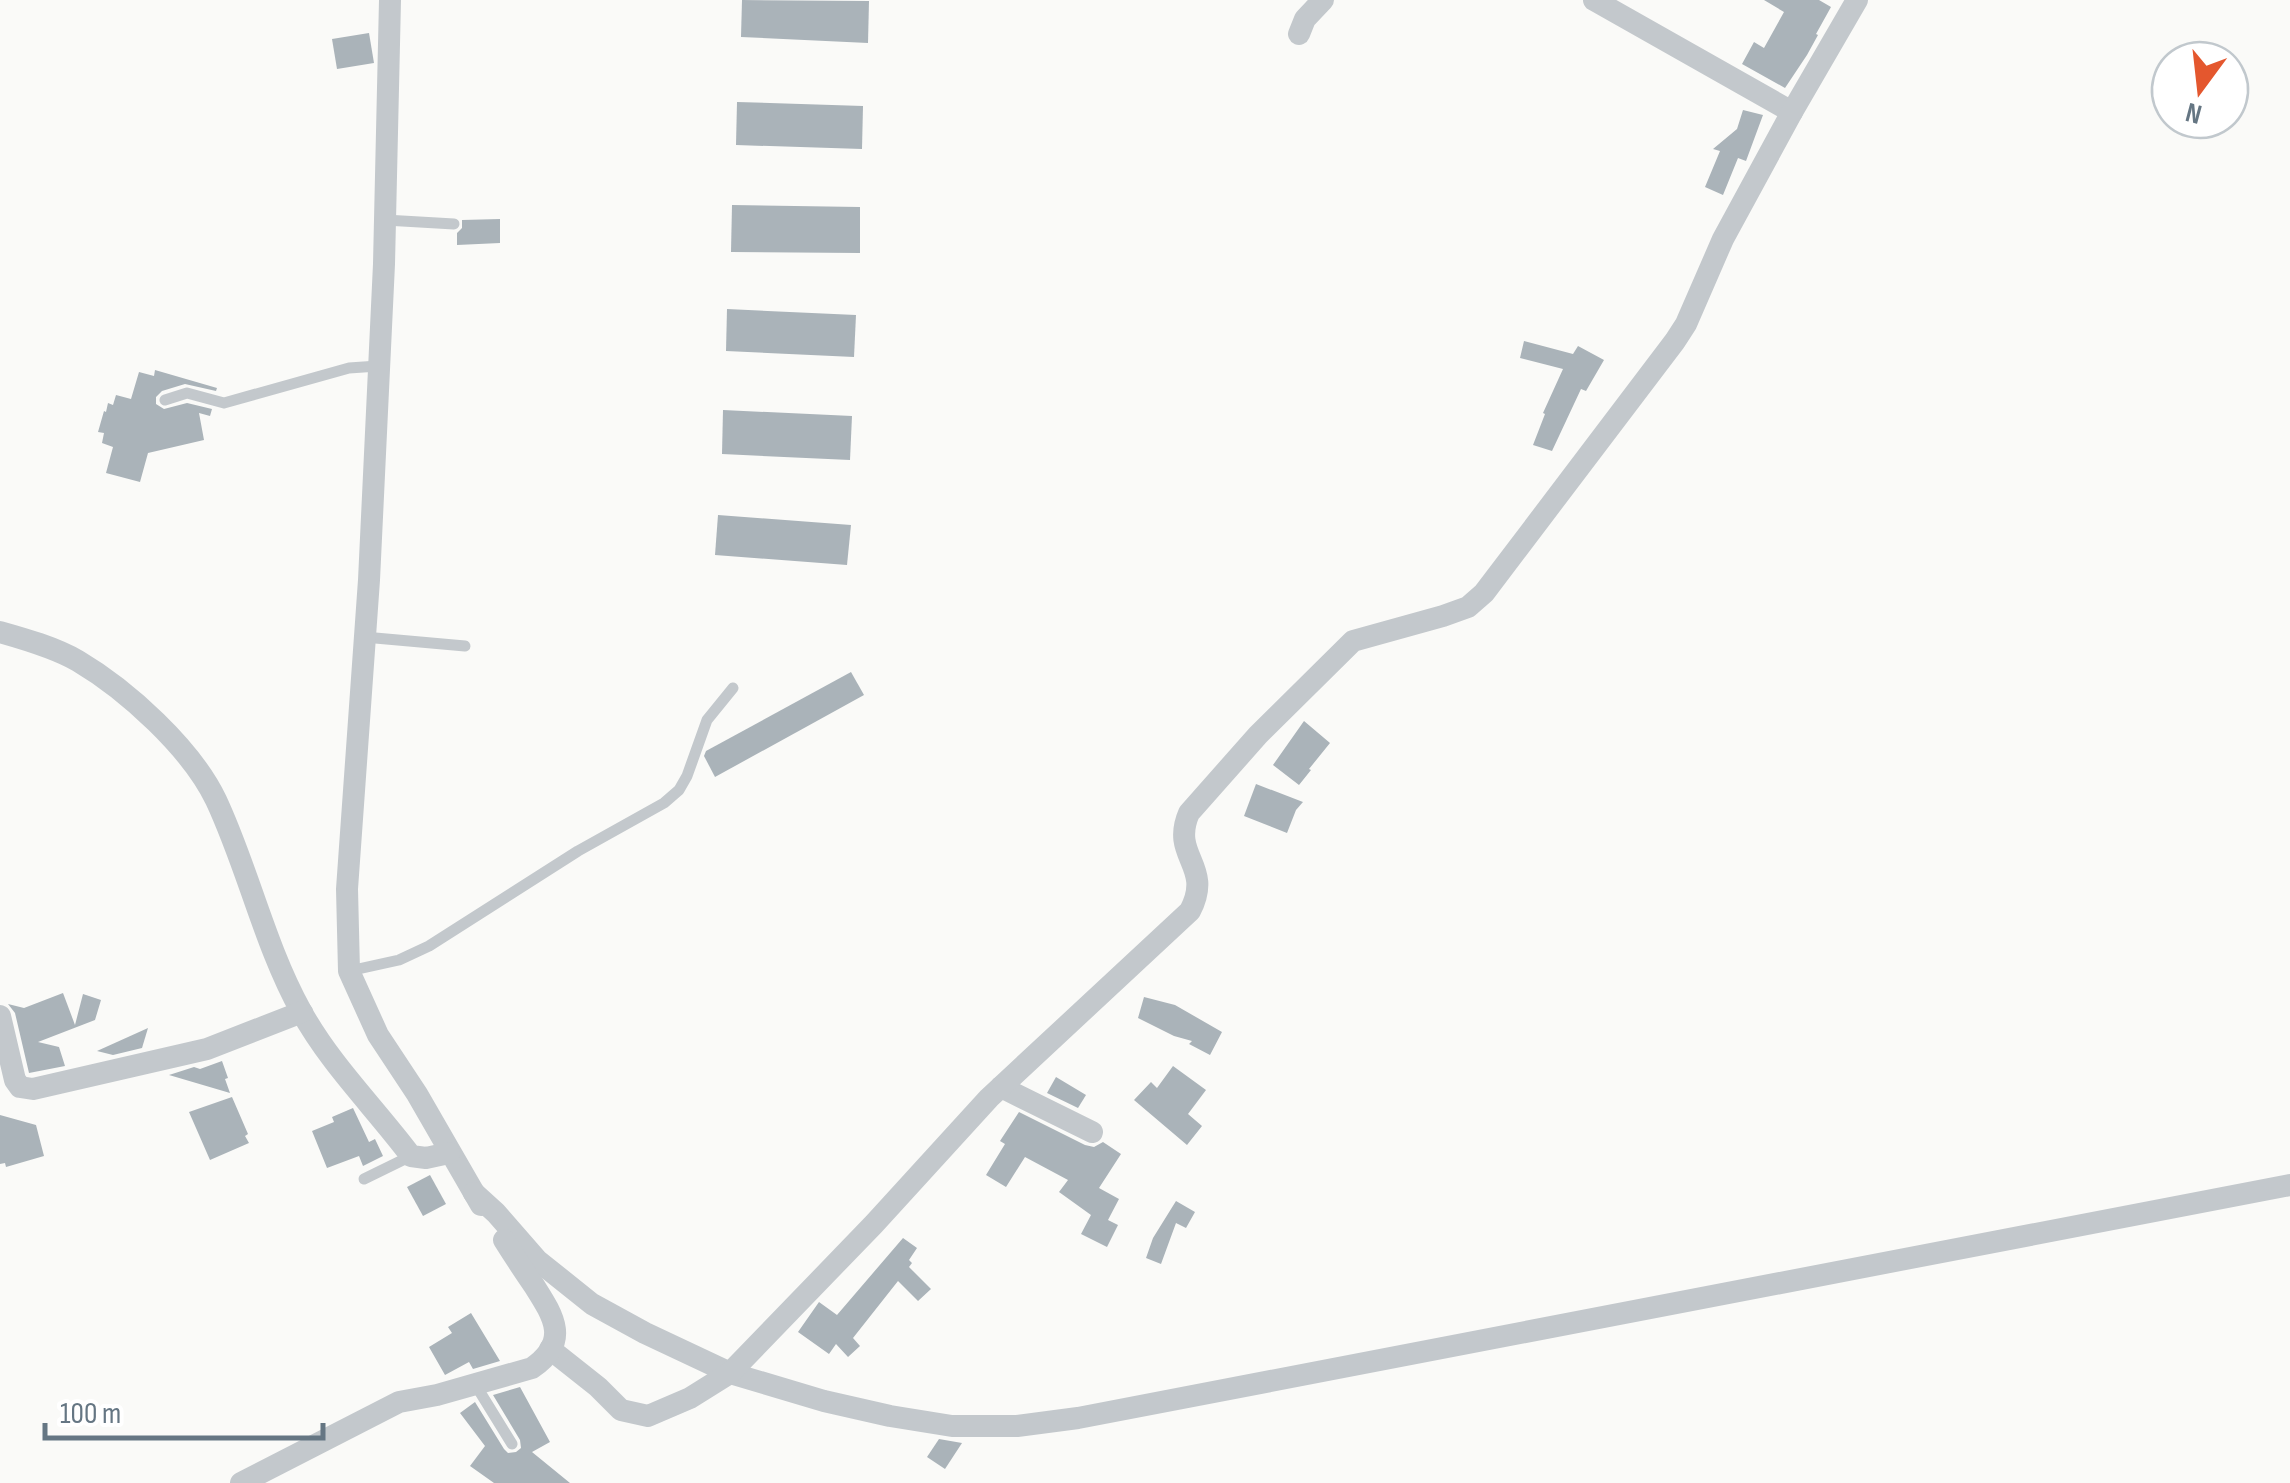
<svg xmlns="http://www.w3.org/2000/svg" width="2290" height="1483" viewBox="0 0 2290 1483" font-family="'Sofia Sans Condensed',sans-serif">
	<rect width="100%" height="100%" fill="#fafaf8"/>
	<g fill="#aab3b9">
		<path d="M742 0 869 1 868 43 741 37Z"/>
		<path d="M1764 0H1819L1831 7 1816 34 1818 35 1807 55 1785 88 1742 64 1754 42 1764 48 1784 12Z"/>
		<path d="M369 33 374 63 337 69 332 39Z"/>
		<path d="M737 102 863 106 862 149 736 145Z"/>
		<path d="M1743 110 1763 115 1746 161 1738 158 1723 195 1705 187 1720 151 1713 149 1737 129Z"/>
		<path d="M732 205 860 207V253L731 252Z"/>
		<path d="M500 219V243L457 245V233L462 228V220Z"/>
		<path d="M727 309 856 315 854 357 726 351Z"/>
		<path d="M1524 341 1573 354 1578 346 1604 360 1586 391 1581 389 1552 451 1533 445 1545 414 1543 413 1563 369 1520 358Z"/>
		<path d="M155 370 217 388 216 391 185 384 162 391 156 397V404L164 409 187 403 212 409 210 416 199 413 204 440 148 453 140 482 106 473 113 447 102 443 104 433 98 432 104 411 106 412 108 403 113 405 116 395 131 399 139 372 154 376Z"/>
		<path d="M723 410 852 416 850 460 722 454Z"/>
		<path d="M718 515 851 525 847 565 715 555Z"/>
		<path d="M851 672 864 695 715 777 704 756 706 751Z"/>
		<path d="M1304 721 1330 743 1309 769 1311 770 1299 785 1273 765Z"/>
		<path d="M1256 784 1303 802 1296 810 1287 833 1244 816Z"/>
		<path d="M63 993 75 1025 83 994 101 1000 95 1020 38 1042 59 1047 65 1066 29 1073 15 1013 8 1004 24 1008Z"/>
		<path d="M1144 997 1175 1005 1222 1032 1210 1055 1189 1044 1192 1041 1174 1036 1138 1018Z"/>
		<path d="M148 1028 142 1048 113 1055 97 1051Z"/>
		<path d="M222 1061 228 1078 225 1079 230 1093 169 1075 194 1067 200 1069Z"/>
		<path d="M1173 1066 1206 1090 1188 1114 1202 1126 1187 1145 1134 1100 1151 1082 1157 1088Z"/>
		<path d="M1056 1077 1086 1095 1078 1108 1047 1093Z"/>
		<path d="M232 1097 248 1134 245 1136 249 1143 210 1160 189 1112Z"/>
		<path d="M353 1108 369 1142 375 1139 383 1156 363 1166 359 1156 327 1168 312 1131 334 1122 332 1117Z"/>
		<path d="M1019 1112 1085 1145 1094 1147 1103 1142 1121 1154 1099 1188 1119 1199 1108 1220 1118 1225 1107 1247 1081 1234 1091 1215 1059 1192 1068 1180 1025 1157 1006 1187 986 1175 1005 1144 1000 1141Z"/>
		<path d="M0 1115 36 1125 44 1156 6 1167 5 1163 0 1164Z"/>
		<path d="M430 1175 446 1204 423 1216 407 1187Z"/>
		<path d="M1176 1201 1195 1212 1186 1228 1176 1223 1161 1264 1146 1258 1153 1238Z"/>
		<path d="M903 1238 917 1248 909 1260 912 1263 909 1267 931 1289 918 1301 898 1281 853 1338 860 1346 848 1357 836 1344 829 1354 798 1332 819 1302 837 1315Z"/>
		<path d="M471 1313 500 1361 473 1369 469 1362 445 1375 429 1347 452 1333 448 1327Z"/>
		<path d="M520 1387 550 1442 532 1452 570 1483H494L470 1466 485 1446 460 1413 475 1402 504 1449 508 1453 516 1452 521 1448 520 1440 493 1395Z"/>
		<path d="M939 1439 962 1443 945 1469 927 1457Z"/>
	</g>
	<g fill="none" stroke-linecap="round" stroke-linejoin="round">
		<g stroke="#c3c8cc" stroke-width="11">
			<path d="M385 220 454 224"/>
			<path d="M165 400 187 393 224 403 349 368 378 366"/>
			<path d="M364 637 465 646"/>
			<path d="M349 971 399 960 429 946 578 851 664 803 679 790 687 776 707 720 733 688"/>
			<path d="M364 1179 411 1156"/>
			<path d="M475 1384 512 1444"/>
		</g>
		<g stroke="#c3c8cc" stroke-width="22">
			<path d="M390 0 384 264 369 580 347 889 349 971 378 1035 417 1094 481 1205"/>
			<path d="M1594 0 1792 112"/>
			<path d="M1299 34 1305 19 1323 0"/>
			<path d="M0 632C25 639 56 648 78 661 127 690 191 748 216 800 248 868 264 944 301 1011 330 1064 375 1108 411 1156L426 1158 449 1153"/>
			<path d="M0 1016 15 1080 20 1087 33 1089 207 1049 302 1012"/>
			<path d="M1001 1087 1092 1132"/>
			<path d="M474 1193 496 1213 537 1260 592 1304 645 1333 730 1373 824 1401 890 1416 952 1426H1017L1078 1418 2290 1185"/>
			<path d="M550 1349 598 1387 621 1410 648 1416 690 1398 730 1373 874 1224 989 1098 1190 911C1214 865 1170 857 1189 813L1258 735 1353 641 1443 616 1468 607 1484 593 1675 341 1686 324 1723 239 1792 112 1857 0"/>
			<path d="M241 1483 399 1402 437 1395 532 1368C570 1342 554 1317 535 1287 524 1271 514 1256 504 1240"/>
		</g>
	</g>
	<g transform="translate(2200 90) rotate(195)"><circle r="48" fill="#ffffff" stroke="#c1c8cd" stroke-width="2.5"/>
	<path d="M0-8L18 38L0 25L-18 38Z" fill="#e4572e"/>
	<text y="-15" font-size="28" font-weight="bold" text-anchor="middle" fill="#657683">N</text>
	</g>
	<path d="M45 1423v15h278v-15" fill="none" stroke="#657683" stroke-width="5"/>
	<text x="60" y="1423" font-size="30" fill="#657683" stroke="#ffffff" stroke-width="8" paint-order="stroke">100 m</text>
</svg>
